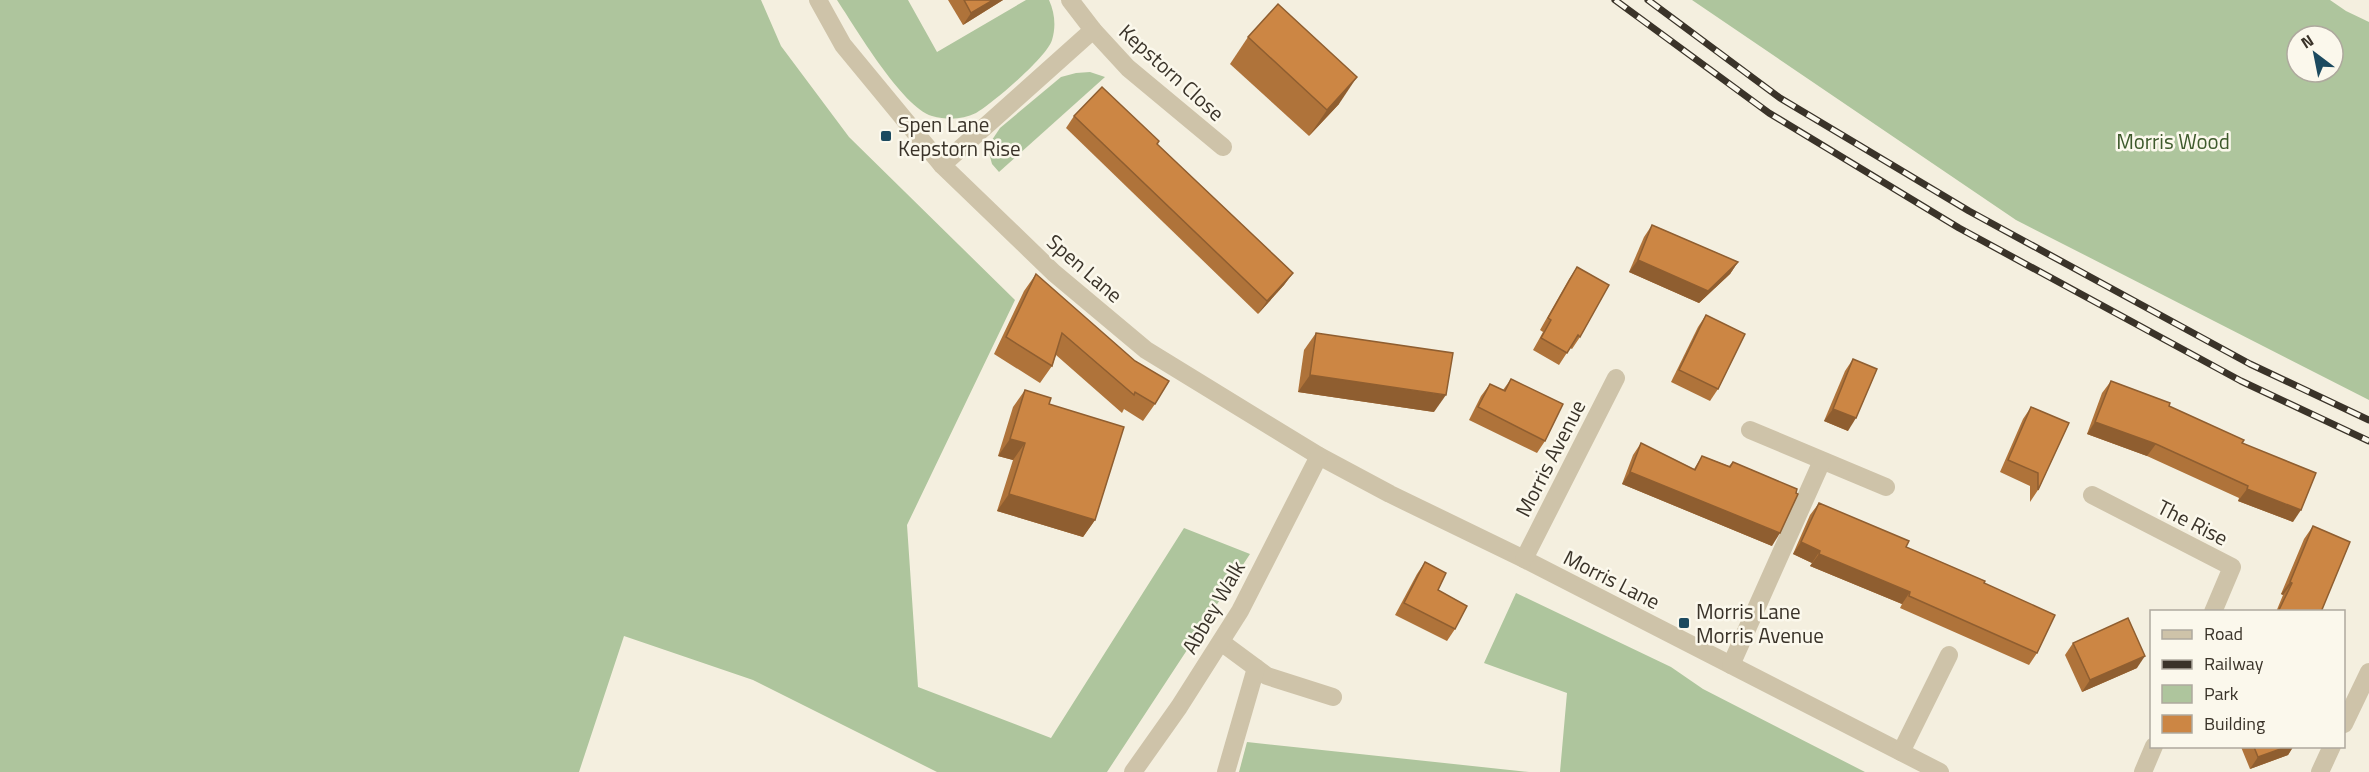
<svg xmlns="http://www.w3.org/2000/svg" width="2369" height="772" viewBox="0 0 2369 772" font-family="'Titillium Web',sans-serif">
	<rect width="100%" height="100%" fill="#f4efdf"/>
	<g fill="#aec59d" fill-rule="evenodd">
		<path d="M0 0H761L781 46 849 137 1015 300 907 525 918 687 1051 738 1184 528 1250 554 1107 772H937L753 680 624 636 579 772H0Z"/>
		<path d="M837 0H908L937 52 1026 0H1049C1055 13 1056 27 1052 40 1047 57 992 104 976 113 962 120 947 120 932 116 902 107 855 27 837 0Z"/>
		<path d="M1692 0H2330L2346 11 2369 22V400L2016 220ZM2297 36H2333V72H2297Z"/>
		<path d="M1090 72 1105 77 999 172 992 164 989 153 992 140 1000 128 1061 77 1076 73Z"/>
		<path d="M1516 593 1671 667 1703 689 1865 772H1560L1567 693 1484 663Z"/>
		<path d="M1247 742 1529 772H1239Z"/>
	</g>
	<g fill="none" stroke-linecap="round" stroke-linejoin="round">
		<g stroke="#cec3a9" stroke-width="18">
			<path d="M818 0 843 45 942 165 1054 273 1146 350 1319 456 1390 494 1524 559 1940 772"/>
			<path d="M1070 0 1093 30 1128 68 1223 147"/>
			<path d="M942 165 1093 30"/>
			<path d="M1750 430 1886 487"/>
			<path d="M2092 495 2232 567 2213 612"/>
			<path d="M1524 559 1616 378"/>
			<path d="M1221 642 1267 676 1333 697"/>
			<path d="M1731 665 1822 461"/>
			<path d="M2344 724 2369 672"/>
			<path d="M1901 752 1949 655"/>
			<path d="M1133 772 1179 707 1240 611 1319 456"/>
			<path d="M1226 772 1256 668"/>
			<path d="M2143 772 2154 746"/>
			<path d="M2320 772 2332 746"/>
		</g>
		<g stroke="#3a3329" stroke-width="7">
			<g id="rail">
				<path d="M1615 0 1769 113 1959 228 2241 381 2369 441"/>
				<path d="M1648 0 1780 98 1969 211 2250 364 2369 420"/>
			</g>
		</g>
		<use href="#rail" stroke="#fbf8ec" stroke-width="4.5" stroke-dasharray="14" stroke-linecap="butt"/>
	</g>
	<g fill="#af733a">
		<path d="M948 0H1003L963 25Z"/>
		<path d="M1248 37 1339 104 1309 136 1230 64Z"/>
		<path d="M1074 116 1157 144 1293 273 1284 285 1258 314 1066 128Z"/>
		<path d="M1652 225 1738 262 1730 274 1699 303 1629 272 1644 237Z"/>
		<path d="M1577 267 1580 337 1572 349 1570 348 1559 365 1533 350 1543 332 1540 330 1569 279Z"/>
		<path d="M1036 274 1155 404 1143 421 1124 409 1122 413 1056 355 1052 366 1040 383 994 354 1024 291Z"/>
		<path d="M1706 315 1718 389 1710 401 1671 382 1698 327Z"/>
		<path d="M1316 333 1434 412 1298 392 1304 350Z"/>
		<path d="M1853 359 1848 431 1824 421 1845 371Z"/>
		<path d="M1511 379 1545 441 1537 453 1469 420 1481 396 1490 384 1503 390Z"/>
		<path d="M2111 381 2169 406 2242 443 2293 522 2238 501 2239 498 2147 456 2087 434 2102 393Z"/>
		<path d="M1025 390 1049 404 1095 520 1083 537 997 511 1013 460 998 456 1013 407Z"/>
		<path d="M2031 407 2069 423 2038 490 2030 502V486L2000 472 2023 419Z"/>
		<path d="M1641 443 1694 469 1702 456 1729 466 1733 462 1772 546 1622 484 1633 455Z"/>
		<path d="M1819 503 1906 547 1984 583 2037 653 2029 665 1900 608 1902 604 1810 566 1812 563 1793 554 1810 515Z"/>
		<path d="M2313 526 2321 612H2276L2283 595 2281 594 2304 539Z"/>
		<path d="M1425 562 1455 629 1447 641 1395 615 1417 574Z"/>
		<path d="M2073 643 2137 668 2082 692 2065 655Z"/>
		<path d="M2241 747H2293L2288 755 2250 769Z"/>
	</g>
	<g fill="#8f5e30">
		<path d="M993 0H1003L963 25 971 13Z"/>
		<path d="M1357 77 1339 104 1309 136 1327 110Z"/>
		<path d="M1638 260 1738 262 1730 274 1699 303 1629 272Z"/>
		<path d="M1293 273 1284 285 1258 314 1267 301Z"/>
		<path d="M1310 375 1446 395 1434 412 1298 392Z"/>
		<path d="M1833 409 1856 418 1848 431 1824 421Z"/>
		<path d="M2095 422 2156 444 2147 456 2087 434Z"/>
		<path d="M1010 439 1025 443 1013 460 998 456Z"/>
		<path d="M1630 472 1780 533 1772 546 1622 484Z"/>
		<path d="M2247 489 2301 510 2293 522 2238 501Z"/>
		<path d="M1009 494 1095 520 1083 537 997 511Z"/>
		<path d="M1801 542 1820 551 1812 563 1793 554Z"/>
		<path d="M1819 554 1910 592 1902 604 1810 566Z"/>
		<path d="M2290 582 2292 583 2283 595 2281 594Z"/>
		<path d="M2145 656 2137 668 2082 692 2090 680Z"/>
		<path d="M2286 747H2293L2288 755 2250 769 2258 757Z"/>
	</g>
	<g fill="#cc8644" stroke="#8f5e30" stroke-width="1.5">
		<path d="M964 0H993L971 13Z"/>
		<path d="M1278 4 1357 77 1327 110 1248 37Z"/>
		<path d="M1102 87 1159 141 1157 144 1293 273 1267 301 1074 116Z"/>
		<path d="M1652 225 1738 262 1708 291 1638 260Z"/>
		<path d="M1577 267 1609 285 1580 337 1578 335 1567 353 1541 338 1551 320 1548 318Z"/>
		<path d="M1036 274 1135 361 1169 381 1155 404 1135 392 1134 395 1062 333 1052 366 1006 337Z"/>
		<path d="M1706 315 1745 334 1718 389 1679 370Z"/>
		<path d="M1316 333 1453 353 1446 395 1310 375Z"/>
		<path d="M1853 359 1877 369 1856 418 1833 409Z"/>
		<path d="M1511 379 1563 404 1545 441 1478 407 1490 384 1505 391Z"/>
		<path d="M2111 381 2170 403 2169 406 2244 440 2242 443 2316 473 2301 510 2247 489 2248 486 2156 444 2095 422Z"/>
		<path d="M1025 390 1051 398 1049 404 1124 427 1095 520 1009 494 1025 443 1010 439Z"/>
		<path d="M2031 407 2069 423 2038 490V473L2008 460Z"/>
		<path d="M1641 443 1695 470 1702 456 1730 467 1733 462 1797 489 1796 493 1798 494 1780 533 1630 472Z"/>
		<path d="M1819 503 1909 541 1906 547 1985 581 1984 583 2055 615 2037 653 1909 596 1910 592 1819 554 1820 551 1801 542Z"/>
		<path d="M2313 526 2350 542 2321 612H2278L2292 583 2290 582Z"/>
		<path d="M1425 562 1446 573 1438 590 1467 606 1455 629 1404 603Z"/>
		<path d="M2128 618 2145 656 2090 680 2073 643Z"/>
		<path d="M2254 747H2286L2258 757Z"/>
	</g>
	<g fill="#1c4a5f" stroke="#fbf8ec" stroke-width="2">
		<rect x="880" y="130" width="12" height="12" rx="3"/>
		<rect x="1678" y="617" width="12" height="12" rx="3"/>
	</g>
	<g text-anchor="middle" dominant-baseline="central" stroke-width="5" stroke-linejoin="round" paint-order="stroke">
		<g font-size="21" fill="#3a3329" stroke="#fbf8ec">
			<text transform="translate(1172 72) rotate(42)">Kepstorn Close</text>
			<text transform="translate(1085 268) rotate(41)">Spen Lane</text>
			<text transform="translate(1550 458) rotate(-63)">Morris Avenue</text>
			<text transform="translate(2193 522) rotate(27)">The Rise</text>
			<text transform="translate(1612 579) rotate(27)">Morris Lane</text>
			<text transform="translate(1213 607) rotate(-60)">Abbey Walk</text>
		</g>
		<g font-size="21" fill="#3a3329" stroke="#fbf8ec" text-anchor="start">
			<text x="898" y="124">Spen Lane<tspan x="898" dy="24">Kepstorn Rise</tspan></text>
			<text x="1696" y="611">Morris Lane<tspan x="1696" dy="24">Morris Avenue</tspan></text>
		</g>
		<g font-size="21" fill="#3e5a2c" stroke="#fbf8ec">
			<text x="2173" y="141">Morris Wood</text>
		</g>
	</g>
	<rect x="2150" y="610" width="195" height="138" fill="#fbf8ec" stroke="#aea99e" stroke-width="1.5"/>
	<rect x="2162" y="630" width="30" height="9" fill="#cec3a9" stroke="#aea99e" stroke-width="1.5"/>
	<text x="2204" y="640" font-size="18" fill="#3a3329">Road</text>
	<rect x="2162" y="660" width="30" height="9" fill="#3a3329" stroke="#aea99e" stroke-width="1.5"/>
	<text x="2204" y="670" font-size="18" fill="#3a3329">Railway</text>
	<rect x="2162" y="685" width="30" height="18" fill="#aec59d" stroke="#aea99e" stroke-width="1.5"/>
	<text x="2204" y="700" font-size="18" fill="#3a3329">Park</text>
	<rect x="2162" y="715" width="30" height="18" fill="#cc8644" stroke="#aea99e" stroke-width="1.5"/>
	<text x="2204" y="730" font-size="18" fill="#3a3329">Building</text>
	<g transform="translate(2315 54) rotate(328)"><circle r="28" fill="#fbf8ec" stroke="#aea99e" stroke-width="1.5"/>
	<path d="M0-4.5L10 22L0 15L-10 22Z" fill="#1c4a5f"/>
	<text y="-9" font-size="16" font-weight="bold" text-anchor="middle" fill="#3a3329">N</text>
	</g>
</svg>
